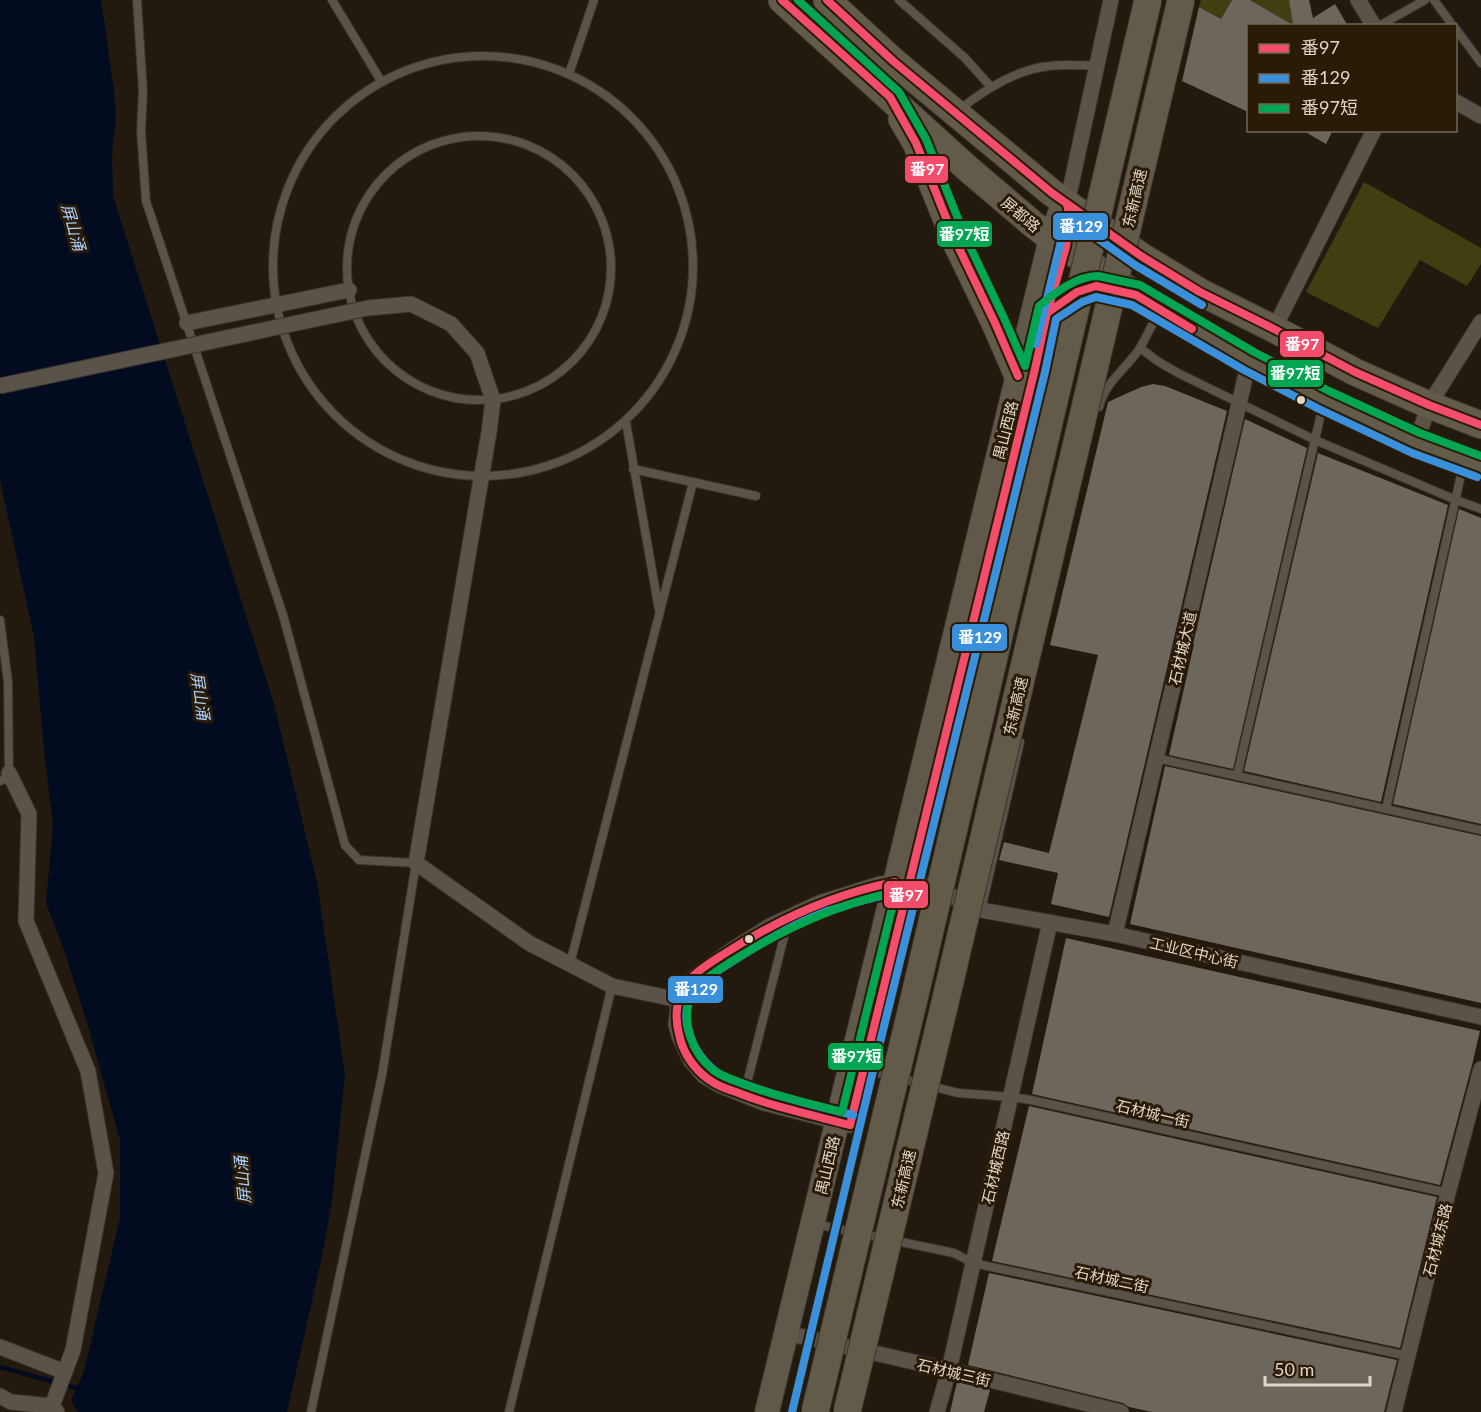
<svg xmlns="http://www.w3.org/2000/svg" width="1481" height="1412" viewBox="0 0 1481 1412" font-family="Lato,'Noto Sans SC',sans-serif">
	<rect width="100%" height="100%" fill="#221a0e"/>
	<g fill="#3f3f11">
		<path d="M1201 0H1232L1221 19 1199 7Z"/>
		<path d="M1250 0H1289L1293 25Z"/>
		<path d="M1364 182 1481 248V264L1467 286 1420 260 1378 328 1306 292Z"/>
	</g>
	<path fill="#030b20" d="M0 0H101L114 90 116 116 112 154 113 196 274 704 317 882 345 1074 332 1201 323 1252 287 1412H78L71 1401 84 1371 120 1218V1140L88 1026 66 956 46 903 53 825 44 750 34 637 0 480Z"/>
	<g fill="none" stroke-linecap="round" stroke-linejoin="round">
		<path stroke="#030b20" stroke-width="4.5" d="M0 1367 83 1390"/>
	</g>
	<g fill="#6d665c">
		<path d="M1232 0H1250L1293 25 1289 0H1309L1313 18 1335 4 1348 26H1248V112L1182 81 1199 7 1221 19Z"/>
		<path d="M1302 130H1333L1326 144Z"/>
		<path d="M1153 384 1165 386 1227 411 1109 917 1051 904 1058 873 999 860 1004 842 1049 853 1098 655 1050 645 1108 402 1141 387Z"/>
		<path d="M1245 419 1307 448 1233 769 1169 755 1194 644H1193Z"/>
		<path d="M1318 453 1448 505 1381 802 1244 771Z"/>
		<path d="M1459 509 1481 518V824L1393 804Z"/>
		<path d="M1165 766 1481 836V1003L1130 924Z"/>
		<path d="M1066 938 1480 1031 1472 1065 1440 1185 1032 1094Z"/>
		<path d="M1029 1106 1437 1197 1400 1348 992 1261Z"/>
		<path d="M989 1273 1397 1360 1384 1412H1152L1129 1407 1123 1403 968 1365Z"/>
		<path d="M957 1382 990 1390 984 1412H950Z"/>
	</g>
	<g fill="none" stroke-linecap="round" stroke-linejoin="round">
		<g stroke="#3a332c" stroke-width="10">
			<g id="lane">
				<path d="M137 0 143 92 141 131 146 201 283 615 345 845 359 860 416 863 382 1075 311 1412"/>
				<path d="M332 0 381 81"/>
				<path d="M899 0 965 58 991 87"/>
				<path d="M1434 0 1453 26"/>
				<path d="M1379 26 1425 0"/>
				<path d="M1456 29 1481 63"/>
				<circle cx="483" cy="266" r="210"/>
				<path d="M569 74 594 0"/>
				<path d="M959 110C984 90 1017 69 1050 66 1066 64 1082 66 1097 65"/>
				<circle cx="479" cy="268" r="132"/>
				<path d="M1140 348 1159 362 1178 373 1315 440 1456 500 1481 509"/>
				<path d="M1099 407C1105 382 1127 368 1140 348 1146 337 1152 325 1158 314"/>
				<path d="M626 422 659 610"/>
				<path d="M633 469 756 496"/>
				<path d="M0 620 8 682 9 777 0 781"/>
				<path d="M1156 758 1481 830"/>
				<path d="M1237 776 1323 405"/>
				<path d="M1386 809 1463 466"/>
				<path d="M981 910 1020 742"/>
				<path d="M570 964 693 482"/>
				<path d="M855 1067 958 1093 1011 1097 1031 1100 1448 1193"/>
				<path d="M744 1095 789 917"/>
				<path d="M815 1224 954 1253 973 1263 1408 1356"/>
				<path d="M509 1412 612 986"/>
			</g>
		</g>
		<g stroke="#3a332c" stroke-width="17">
			<g id="street">
				<path d="M1358 0 1374 26"/>
				<path d="M1456 102 1481 116"/>
				<path d="M1067 204 1111 0"/>
				<path d="M187 323 349 290"/>
				<path d="M1274 329 1374 130"/>
				<path d="M477 353 493 400 489 432 416 863 529 943 612 986 679 1000"/>
				<path d="M1416 443 1429 405 1481 322"/>
				<path d="M9 773 29 814 26 921 88 1071 106 1173 73 1350 52 1406 57 1412"/>
				<path d="M1115 934 1249 361"/>
				<path d="M850 1125 764 1103 719 1085 704 1076 691 1061 679 1036 676 1024 679 1000 684 987 697 975 730 951 770 926 819 903 880 884 895 882H909L934 888 981 910 1115 934 1481 1017"/>
				<path d="M786 1333 949 1370 1121 1412"/>
				<path d="M0 1347 65 1372"/>
				<path d="M0 1396 11 1402 52 1406"/>
				<path d="M937 1412 949 1370 1050 922"/>
				<path d="M1394 1412 1448 1193 1481 1069"/>
			</g>
		</g>
		<g stroke="#3a332c" stroke-width="26">
			<path id="primary" d="M767 1412 1051 238 1061 210 1067 204"/>
		</g>
		<g stroke="#3a332c" stroke-width="29">
			<g id="highway">
				<path d="M782 0 967 168 1034 225 1051 238 1136 295 1249 361 1324 400 1416 443 1481 467"/>
				<path d="M827 0 893 61 1052 193 1141 256 1200 292 1274 329 1355 372 1429 405 1481 425"/>
				<path d="M902 119 916 143 955 240 995 323 1018 376"/>
				<path d="M1047 313 1077 292 1096 286 1098 287"/>
			</g>
		</g>
		<use href="#lane" stroke="#59534a" stroke-width="8"/>
		<use href="#street" stroke="#59534a" stroke-width="15"/>
		<use href="#primary" stroke="#60584a" stroke-width="24"/>
		<use href="#highway" stroke="#635b4a" stroke-width="27"/>
		<g stroke="#3a332c" stroke-width="17" stroke-linecap="butt">
			<path id="street-bridge" d="M0 386 368 308 411 304 451 324 477 353"/>
		</g>
		<g stroke="#3a332c" stroke-width="29" stroke-linecap="butt">
			<g id="highway-bridge">
				<path d="M815 1412 913 1003 1148 0"/>
				<path d="M847 1412 943 1011 1181 0"/>
			</g>
		</g>
		<use href="#street-bridge" stroke="#59534a" stroke-width="15"/>
		<use href="#highway-bridge" stroke="#635b4a" stroke-width="27"/>
		<g stroke="#2a1b06" stroke-width="12">
			<g id="bus-1">
				<path d="M782 0 890 97 916 143 955 240 995 323 1018 376"/>
				<path d="M827 0 893 61 1052 193 1141 256 1200 292 1274 329 1355 372 1429 405 1481 425"/>
				<path d="M1047 313 1077 292 1096 286 1136 295 1192 329"/>
				<path d="M850 1125 1035 369 1047 313 1066 247 1070 218 1067 204"/>
				<path d="M850 1125C812 1115 773 1107 736 1092 726 1089 716 1085 708 1079 693 1068 682 1051 679 1034 675 1019 676 1003 683 989 691 974 710 963 724 954 777 920 833 894 895 882"/>
			</g>
		</g>
		<g stroke="#2a1b06" stroke-width="12">
			<g id="bus-2">
				<path d="M1036 344 1061 241 1069 218 1135 265 1202 305"/>
				<path d="M853 1115C817 1106 781 1098 747 1085 736 1081 723 1078 714 1070 693 1053 677 1018 693 993 702 979 720 970 733 961 762 943 793 924 825 912 834 909 843 907 851 904 871 898 889 893 909 892"/>
				<path d="M792 1412 873 1071 1045 372 1056 319 1082 302 1096 297 1132 305 1244 370 1319 409 1412 453 1477 477"/>
			</g>
		</g>
		<g stroke="#2a1b06" stroke-width="12">
			<g id="bus-3">
				<path d="M798 0 899 92 926 139 965 236 1004 318 1025 366 1039 306C1055 293 1076 276 1098 276L1140 285 1254 352 1329 391 1420 433 1481 456"/>
				<path d="M896 892 842 1112C808 1103 774 1096 741 1083 732 1079 721 1076 713 1070 702 1061 694 1049 690 1036 686 1022 685 1004 694 992 702 980 717 971 729 963 781 930 835 904 896 892Z"/>
			</g>
		</g>
		<use href="#bus-1" stroke="#f44d6c" stroke-width="8"/>
		<use href="#bus-2" stroke="#3a90db" stroke-width="8"/>
		<use href="#bus-3" stroke="#00a651" stroke-width="8"/>
	</g>
	<g fill="#e0d5c9" stroke="#2a1b06" stroke-width="2">
		<circle cx="1301" cy="400" r="5"/>
		<circle cx="749" cy="939" r="5"/>
	</g>
	<g text-anchor="middle" dominant-baseline="central" stroke-width="6" stroke-linejoin="round" paint-order="stroke">
		<g font-size="15" fill="#e0d5c9" stroke="#2a1b06">
			<text transform="translate(1134 198) rotate(-77)">东新高速</text>
			<text transform="translate(1021 214) rotate(40)">屏都路</text>
			<text transform="translate(1005 430) rotate(-76)">禺山西路</text>
			<text transform="translate(1182 648) rotate(-77)">石材城大道</text>
			<text transform="translate(1015 706) rotate(-77)">东新高速</text>
			<text transform="translate(1194 952) rotate(13)">工业区中心街</text>
			<text transform="translate(1153 1113) rotate(13)">石材城一街</text>
			<text transform="translate(827 1165) rotate(-77)">禺山西路</text>
			<text transform="translate(995 1167) rotate(-77)">石材城西路</text>
			<text transform="translate(903 1179) rotate(-77)">东新高速</text>
			<text transform="translate(1437 1240) rotate(-76)">石材城东路</text>
			<text transform="translate(1112 1279) rotate(12)">石材城二街</text>
			<text transform="translate(954 1372) rotate(13)">石材城三街</text>
		</g>
		<g font-size="16" font-style="italic" fill="#abd0fe" stroke="#2a1b06">
			<text transform="translate(74 227) rotate(74)">屏山涌</text>
			<text transform="translate(201 696) rotate(82)">屏山涌</text>
			<text transform="translate(242 1180) rotate(-95)">屏山涌</text>
		</g>
	</g>
	<g stroke="#2a1b06" stroke-width="2">
		<rect x="904" y="155" width="45" height="29" rx="6" fill="#f44d6c"/>
		<rect x="1052" y="212" width="57" height="29" rx="6" fill="#3a90db"/>
		<rect x="936" y="220" width="57" height="28" rx="6" fill="#00a651"/>
		<rect x="1279" y="330" width="46" height="28" rx="6" fill="#f44d6c"/>
		<rect x="1267" y="359" width="57" height="29" rx="6" fill="#00a651"/>
		<rect x="951" y="623" width="57" height="29" rx="6" fill="#3a90db"/>
		<rect x="883" y="880" width="46" height="29" rx="6" fill="#f44d6c"/>
		<rect x="667" y="975" width="57" height="29" rx="6" fill="#3a90db"/>
		<rect x="827" y="1042" width="57" height="29" rx="6" fill="#00a651"/>
	</g>
	<g font-size="16" text-anchor="middle" font-weight="bold" fill="#fff">
		<text x="927" y="175">番97</text>
		<text x="1081" y="232">番129</text>
		<text x="964" y="240">番97短</text>
		<text x="1302" y="350">番97</text>
		<text x="1295" y="379">番97短</text>
		<text x="980" y="643">番129</text>
		<text x="906" y="901">番97</text>
		<text x="696" y="995">番129</text>
		<text x="856" y="1062">番97短</text>
	</g>
	<rect x="1247" y="24" width="210" height="108" fill="#2a1b06" stroke="#736554" stroke-width="1.5"/>
	<rect x="1259" y="44" width="30" height="9" fill="#f44d6c" stroke="#736554" stroke-width="1.5"/>
	<text x="1301" y="54" font-size="18" fill="#e0d5c9">番97</text>
	<rect x="1259" y="74" width="30" height="9" fill="#3a90db" stroke="#736554" stroke-width="1.5"/>
	<text x="1301" y="84" font-size="18" fill="#e0d5c9">番129</text>
	<rect x="1259" y="104" width="30" height="9" fill="#00a651" stroke="#736554" stroke-width="1.5"/>
	<text x="1301" y="114" font-size="18" fill="#e0d5c9">番97短</text>
	<path d="M1265 1376v9h105v-9" fill="none" stroke="#e0d5c9" stroke-width="3"/>
	<text x="1274" y="1376" font-size="18" fill="#e0d5c9" stroke="#2a1b06" stroke-width="4.5" paint-order="stroke">50 m</text>
</svg>
